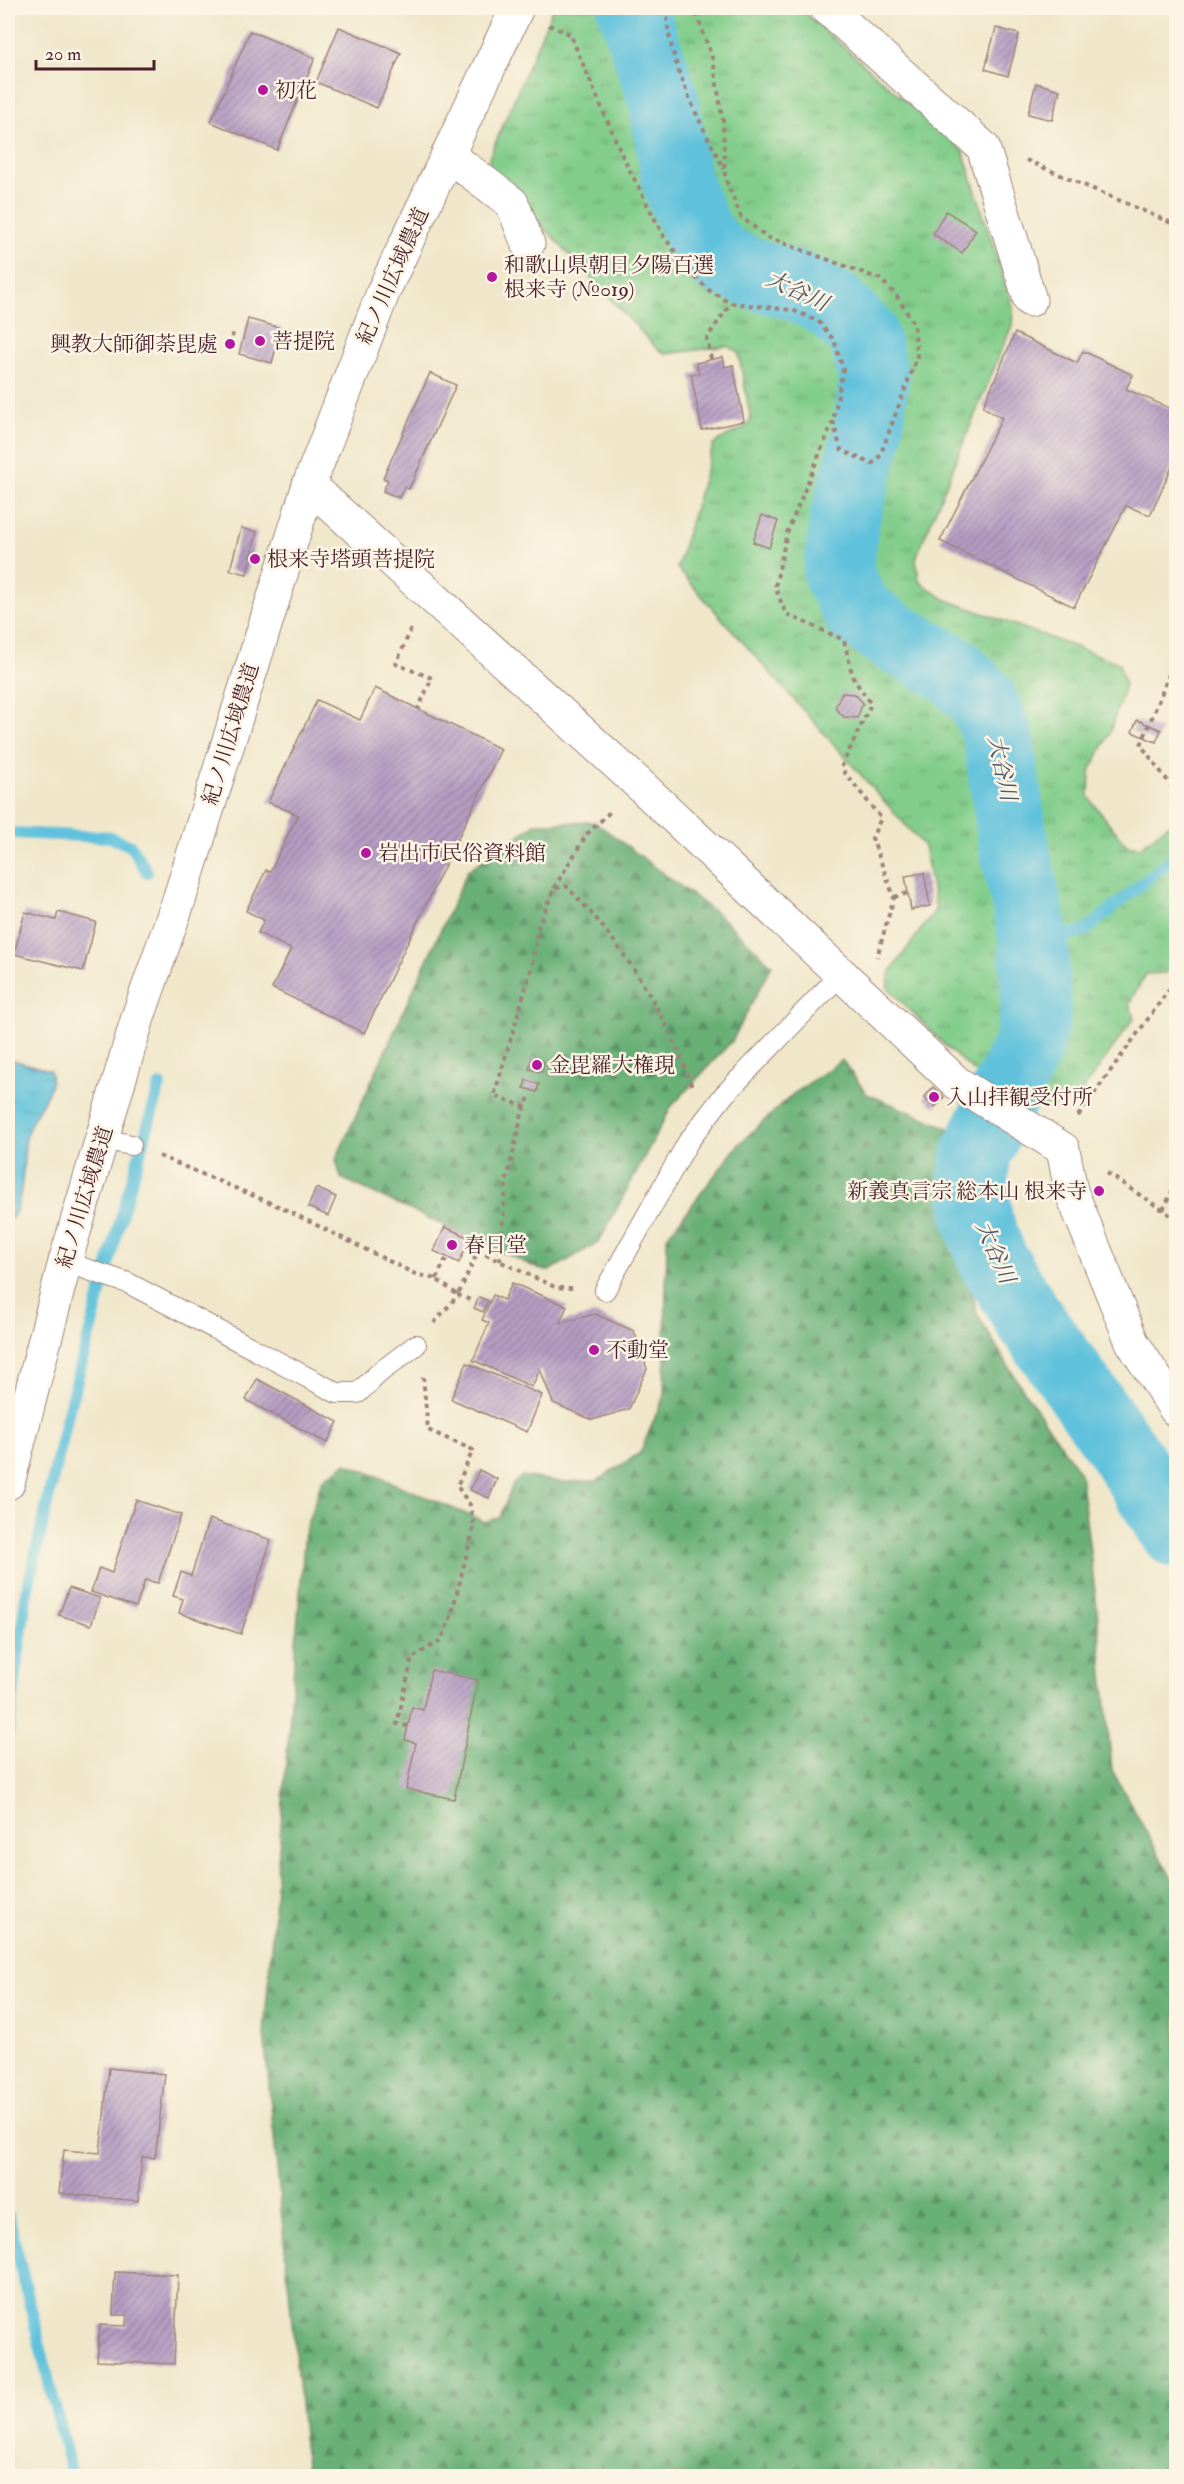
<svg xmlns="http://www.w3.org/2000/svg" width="1184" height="2484" viewBox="0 0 1184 2484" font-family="'IM FELL Double Pica','Noto Serif JP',serif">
	<defs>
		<pattern id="forest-firs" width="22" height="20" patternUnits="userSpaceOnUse" patternTransform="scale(1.5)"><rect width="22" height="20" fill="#69b077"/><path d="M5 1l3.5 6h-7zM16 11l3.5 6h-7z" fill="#588f62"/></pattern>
		<pattern id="park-tufts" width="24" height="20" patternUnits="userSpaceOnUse" patternTransform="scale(1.5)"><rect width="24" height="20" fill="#82cd8b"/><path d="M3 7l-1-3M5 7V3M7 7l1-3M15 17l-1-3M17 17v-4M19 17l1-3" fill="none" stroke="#6ca672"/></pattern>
		<pattern id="water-ripples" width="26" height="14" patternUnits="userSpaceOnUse" patternTransform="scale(1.5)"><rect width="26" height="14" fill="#5ec1dc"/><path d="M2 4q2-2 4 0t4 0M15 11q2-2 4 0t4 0" fill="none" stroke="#53a5bd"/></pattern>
		<pattern id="building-hatch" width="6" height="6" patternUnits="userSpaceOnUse" patternTransform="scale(1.5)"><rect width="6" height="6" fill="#b59dc3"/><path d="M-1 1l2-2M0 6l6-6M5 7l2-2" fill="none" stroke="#957f9f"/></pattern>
	</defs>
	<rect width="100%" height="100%" fill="#fcf5e5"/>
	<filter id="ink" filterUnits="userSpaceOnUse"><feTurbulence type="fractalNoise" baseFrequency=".0167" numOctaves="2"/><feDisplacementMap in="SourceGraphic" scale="12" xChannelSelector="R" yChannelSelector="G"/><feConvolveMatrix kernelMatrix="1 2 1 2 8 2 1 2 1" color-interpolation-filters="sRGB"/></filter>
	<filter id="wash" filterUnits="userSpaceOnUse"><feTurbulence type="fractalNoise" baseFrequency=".008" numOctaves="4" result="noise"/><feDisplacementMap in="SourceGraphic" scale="24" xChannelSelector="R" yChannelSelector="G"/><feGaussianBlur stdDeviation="1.35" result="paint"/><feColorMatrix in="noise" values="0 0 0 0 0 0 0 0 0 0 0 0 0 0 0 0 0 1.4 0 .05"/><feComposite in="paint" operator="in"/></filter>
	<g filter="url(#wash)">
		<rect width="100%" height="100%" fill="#f0e7ca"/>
		<g fill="url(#forest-firs)" stroke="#5a6851" stroke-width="1.5">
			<path d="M595 822 720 916 772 965 732 1041 671 1107 599 1242 551 1270H541L341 1178 336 1159 468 870 537 823Z"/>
			<path d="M842 1060 867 1094 958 1132 955 1221 977 1314 1016 1379 1080 1473 1096 1599 1112 1770 1176 1886V2476H307L264 2034 305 1531 322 1480 346 1463 485 1522 500 1517 513 1484 522 1476 561 1482 597 1481 640 1453 664 1396 667 1237 739 1144 793 1094Z"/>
		</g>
		<path fill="url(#park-tufts)" stroke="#66765b" stroke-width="1.5" d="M553 8H799L963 151 1013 307 1012 325 916 558 919 581 944 599 1119 663 1125 685 1109 735 1090 771 1089 798 1126 845 1140 847 1176 819V960L1167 973 1146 974 1129 1003 1134 1018 1083 1090 1055 1109C987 1101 934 1032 887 987L891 971 936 909 924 846 677 568 713 446C724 432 741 435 751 420L738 351 727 346 666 354 657 349 489 168V158Z"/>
		<path fill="url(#water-ripples)" stroke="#547084" stroke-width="1.5" d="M8 1059 50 1070C57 1094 31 1111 26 1137 22 1158 25 1211 8 1221Z"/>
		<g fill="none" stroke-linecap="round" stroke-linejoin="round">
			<g stroke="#5ec1dc" stroke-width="12">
				<path d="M8 833 110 837 131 846 147 872"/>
				<path d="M1033 933 1066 936 1085 931 1176 855"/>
				<path d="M8 1733 26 1597 66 1420 122 1214 160 1085"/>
				<path d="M8 2215 72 2476"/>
			</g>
			<path stroke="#5ec1dc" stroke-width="70" d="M632 8 663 97 677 183 698 233 721 260 763 277 795 285 833 305 863 334 874 378 868 432 844 521 838 574 857 611 890 635 952 669 981 698 997 733 1015 852 1033 933 1036 1014 1028 1046 977 1152 973 1177 978 1220 992 1258 1027 1315 1120 1446 1176 1533"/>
		</g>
		<g id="blocks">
			<g fill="url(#building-hatch)">
				<path d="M339 27 401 53 377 108 316 82Z"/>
				<path d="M996 28 1019 34 1008 76 985 69Z"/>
				<path d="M250 31 315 58 277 150 211 122Z"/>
				<path d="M1036 83 1060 90 1052 120 1028 114Z"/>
				<path d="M946 211 976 230 962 253 933 234Z"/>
				<path d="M248 319 281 328 272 363 239 354Z"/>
				<path d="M1015 333 1077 363 1083 351 1133 375 1126 389 1176 411V458L1150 515 1126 506 1074 607 940 541 1002 418 983 407Z"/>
				<path d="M723 357 725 367 733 365 744 421 702 430 691 374 699 373 696 363Z"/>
				<path d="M430 373 456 385 409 489 404 487 399 498 383 491 388 480 383 478Z"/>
				<path d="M762 515 778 521 769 548 753 542Z"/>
				<path d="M241 528 257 532 247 574 230 570Z"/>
				<path d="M375 688 501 749 364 1033 272 988 291 949 258 933 264 920 246 911 266 870 270 872 298 815 268 802 317 700 360 720Z"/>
				<path d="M842 693 855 694 863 703 857 718 844 717 835 708Z"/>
				<path d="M1137 720 1161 730 1156 742 1132 732Z"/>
				<path d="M924 873 930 906 911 910 905 876Z"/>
				<path d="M25 912 56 920 58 912 96 922 83 971 14 954Z"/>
				<path d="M532 1058 544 1061 542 1072 529 1069Z"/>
				<path d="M526 1080 539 1084 537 1092 524 1088Z"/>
				<path d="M933 1087 944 1097 935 1107 924 1098Z"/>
				<path d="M316 1188 336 1197 328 1216 308 1207Z"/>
				<path d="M445 1227 470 1238 459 1263 434 1251Z"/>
				<path d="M512 1283 567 1306 560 1323 595 1314 634 1331 647 1369 629 1409 592 1420 553 1403 540 1369 532 1387 473 1360 489 1323 482 1320 493 1295 504 1300Z"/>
				<path d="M479 1297 488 1301 483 1312 474 1308Z"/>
				<path d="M467 1363 542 1395 527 1432 451 1399Z"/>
				<path d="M257 1379 338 1422 327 1443 246 1400Z"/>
				<path d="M479 1470 497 1479 489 1498 470 1490Z"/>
				<path d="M136 1500 181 1515 158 1583 145 1580 136 1607 91 1592 99 1568 112 1573Z"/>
				<path d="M209 1519 271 1540 241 1634 179 1613 183 1599 173 1596 181 1572 191 1576Z"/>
				<path d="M69 1588 100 1598 91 1625 59 1615Z"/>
				<path d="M431 1670 478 1680 454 1799 406 1789 416 1743 405 1740 412 1707 423 1710Z"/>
				<path d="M109 2068 165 2074 155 2158 142 2157 138 2201 59 2193 64 2150 100 2153Z"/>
				<path d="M115 2272 178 2275 174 2364 97 2361 100 2325 126 2326 127 2315H113Z"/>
			</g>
		</g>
	</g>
	<g filter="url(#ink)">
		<use href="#blocks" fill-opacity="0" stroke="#9d837a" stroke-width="1.5"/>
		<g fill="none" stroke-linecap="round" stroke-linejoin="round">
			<g stroke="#9d837a" stroke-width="22">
				<g id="service">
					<path d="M103 1139 131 1145"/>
					<path d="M65 1262 128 1283 337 1393H358L379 1373 416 1345"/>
					<path d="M605 1290 688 1142 724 1095 842 973"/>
				</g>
			</g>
			<g stroke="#9d837a" stroke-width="35">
				<g id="minor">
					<path d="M827 8 983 147 1030 300"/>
					<path d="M448 155 512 203 528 244"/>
					<path d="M309 485 639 784 957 1083 1063 1149 1071 1191 1132 1342 1176 1410"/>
				</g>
			</g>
			<g stroke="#9d837a" stroke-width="35">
				<path id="tertiary" d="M8 1483 65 1262 139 1014 179 900 309 485 384 290 517 8"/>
			</g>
			<g stroke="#9d837a" stroke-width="4" stroke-dasharray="4.5 4.5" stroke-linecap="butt">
				<path d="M667 8C665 57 701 125 724 169"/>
				<path d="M549 25 570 34 623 157 664 237 693 275 710 291 731 303 792 310 818 321 834 340 843 369 833 421 841 450 872 464 880 456 917 357 914 324 896 295 880 279 767 237 741 217 725 178 723 121 713 60 694 8"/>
				<path d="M1026 160 1176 225"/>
				<path d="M230 335 239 336"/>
				<path d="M711 359 707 338 731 303"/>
				<path d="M833 421 787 533 775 587 786 614 844 640 853 678 871 704 841 768 881 818 872 838 894 897 877 957"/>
				<path d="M411 629 396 664 432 678 418 709"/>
				<path d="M1176 657 1141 745 1176 792"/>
				<path d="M554 888 587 834 612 810"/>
				<path d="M894 897 908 893"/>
				<path d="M526 1107 494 1096 532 966 538 927 554 889 566 886C619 938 669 1017 692 1087"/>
				<path d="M1078 1116 1176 980"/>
				<path d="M159 1156 278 1206 415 1274 436 1279 458 1295 478 1251 557 1288H576"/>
				<path d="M1107 1173 1176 1219"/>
				<path d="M1163 1210 1176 1183"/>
				<path d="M500 1261 506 1183 522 1114 530 1095"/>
				<path d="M436 1279 446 1259"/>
				<path d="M434 1323 458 1295 473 1301"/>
				<path d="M408 1726 397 1724 412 1658 441 1640 451 1616 474 1526 470 1505 457 1486 473 1450 428 1430 423 1377"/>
			</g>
			<use href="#service" stroke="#fff" stroke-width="20"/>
			<use href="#minor" stroke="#fff" stroke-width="33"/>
			<use href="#tertiary" stroke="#fff" stroke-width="33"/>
		</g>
	</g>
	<g fill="#b5179e" stroke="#fcf5e5" stroke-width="2">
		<circle cx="263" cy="90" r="6"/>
		<circle cx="492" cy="277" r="6"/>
		<circle cx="260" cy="341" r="6"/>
		<circle cx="230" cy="344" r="6"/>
		<circle cx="255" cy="559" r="6"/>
		<circle cx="366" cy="853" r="6"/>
		<circle cx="537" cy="1065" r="6"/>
		<circle cx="934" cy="1097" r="6"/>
		<circle cx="1099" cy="1191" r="6"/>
		<circle cx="452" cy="1245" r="6"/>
		<circle cx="594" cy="1350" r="6"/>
	</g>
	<g text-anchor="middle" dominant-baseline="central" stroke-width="5" stroke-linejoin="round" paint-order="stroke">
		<g font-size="21" fill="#4a1f2b" stroke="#fcf5e5" text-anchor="start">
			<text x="275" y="90">初花</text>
			<text x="504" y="265">和歌山県朝日夕陽百選<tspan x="504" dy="24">根来寺 (№019)</tspan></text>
			<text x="272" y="341">菩提院</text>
			<text x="218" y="344" text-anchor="end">興教大師御荼毘處</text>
			<text x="267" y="559">根来寺塔頭菩提院</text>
			<text x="378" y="853">岩出市民俗資料館</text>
			<text x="549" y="1065">金毘羅大権現</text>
			<text x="946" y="1097">入山拝観受付所</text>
			<text x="1087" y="1191" text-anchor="end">新義真言宗 総本山 根来寺</text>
			<text x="464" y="1245">春日堂</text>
			<text x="606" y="1350">不動堂</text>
		</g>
		<g font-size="21" fill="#4a1f2b" stroke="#fcf5e5">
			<text transform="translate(393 276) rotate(-66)">紀ノ川広域農道</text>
			<text transform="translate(231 734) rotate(-73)">紀ノ川広域農道</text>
			<text transform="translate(85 1197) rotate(-73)">紀ノ川広域農道</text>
		</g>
		<g font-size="22" font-style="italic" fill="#515869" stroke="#fcf5e5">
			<text transform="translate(797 291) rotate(25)">大谷川</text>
			<text transform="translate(1002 768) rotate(78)">大谷川</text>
			<text transform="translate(995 1252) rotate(66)">大谷川</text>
		</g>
	</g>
	<rect width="1184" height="2484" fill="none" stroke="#fcf5e5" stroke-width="30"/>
	<path d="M36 60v9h118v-9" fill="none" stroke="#4a1f2b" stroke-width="3"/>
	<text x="45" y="60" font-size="18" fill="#4a1f2b" stroke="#fcf5e5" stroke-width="4.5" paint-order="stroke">20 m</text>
</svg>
